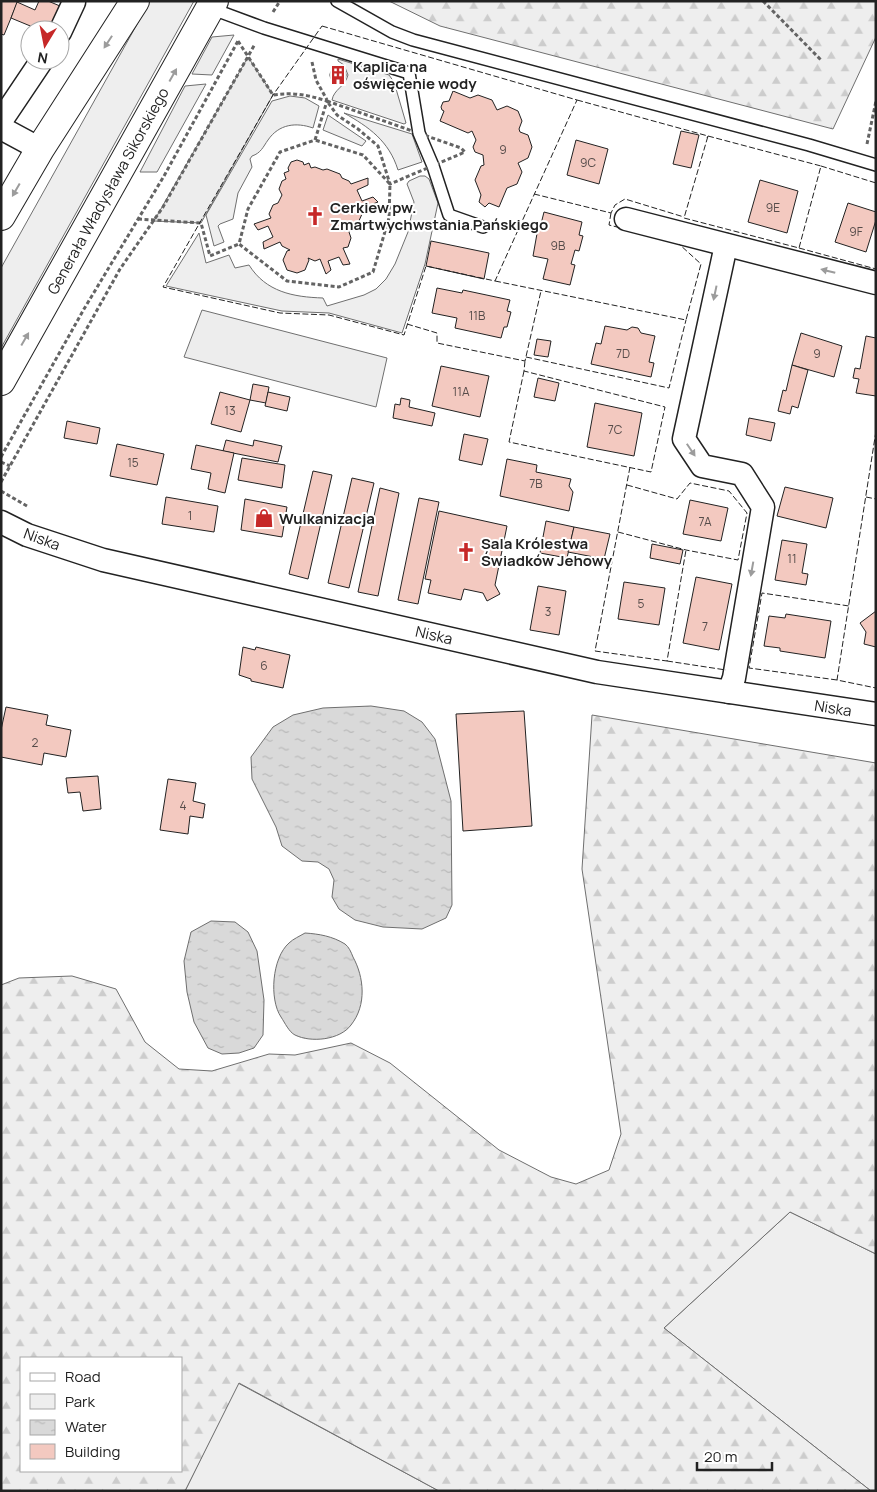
<svg xmlns="http://www.w3.org/2000/svg" width="877" height="1492" viewBox="0 0 877 1492" font-family="Manrope,sans-serif">
	<defs>
		<pattern id="forest-firs" width="22" height="20" patternUnits="userSpaceOnUse" patternTransform="scale(1.25)"><rect width="22" height="20" fill="#eee"/><path d="M5 1l3.5 6h-7zM16 11l3.5 6h-7z" fill="#ccc"/></pattern>
		<pattern id="water-ripples" width="26" height="14" patternUnits="userSpaceOnUse" patternTransform="scale(1.25)"><rect width="26" height="14" fill="#d9d9d9"/><path d="M2 4q2-2 4 0t4 0M15 11q2-2 4 0t4 0" fill="none" stroke="#bababa"/></pattern>
	</defs>
	<rect width="100%" height="100%" fill="#fff"/>
	<g fill="#eee" stroke="#6f6f6f">
		<path d="M150 1H194L1 348V268Z"/>
		<path d="M338 59 389 75 394 82 406 123 404 124 332 100C334 89 345 87 348 75L344 65 338 61Z"/>
		<path d="M290 96 305 98 319 106 313 128C296 122 279 124 268 140 263 147 261 153 252 156L250 159 252 167 238 193 233 219 220 224 218 226 224 242 214 246 206 215 272 101Z"/>
		<path d="M344 113 412 134 422 162 398 170C389 141 369 127 344 113Z"/>
		<path d="M328 115 366 141 362 146 323 130Z"/>
		<path d="M420 176H425L429 179 438 203 425 264 402 333 329 313 282 311 166 286 199 233 206 263 229 255 235 268 249 265C266 292 293 297 323 298L327 306 364 295 376 289 386 279 395 264 408 232 414 202 407 184 409 181Z"/>
		<path d="M790 1212 876 1254V1491H871L664 1328Z"/>
		<path d="M238 1383 439 1491H185Z"/>
	</g>
	<g fill="url(#forest-firs)" stroke="#6f6f6f" fill-rule="evenodd">
		<path d="M389 1H876V37L833 129 440 26Z"/>
		<path d="M592 715 876 763V1254L790 1212 664 1328 871 1491H439L239 1383 185 1491H1V985L19 978 72 976 116 989 145 1042 179 1069 212 1071 269 1054 295 1055 351 1043 390 1063 499 1150 551 1177 576 1184 609 1170 621 1134 582 869ZM21 1358H181V1471H21Z"/>
	</g>
	<g fill="#ededed" stroke="#6f6f6f">
		<path d="M234 35 212 75 192 74 212 37Z"/>
		<path d="M248 57 273 95 201 223 154 221Z"/>
		<path d="M206 84 157 172H140L185 86Z"/>
		<path d="M202 310 387 358 376 407 184 357Z"/>
	</g>
	<g fill="url(#water-ripples)" stroke="#6f6f6f">
		<path d="M371 706 404 711 422 722 435 739 451 801 452 905 446 918 422 929 383 927 355 920 339 909 332 897 334 880 329 869 318 862 302 861 282 846 276 827 252 779 251 757 273 727 293 715 323 708Z"/>
		<path d="M211 921 235 922 248 932 257 951 264 1000 263 1035 254 1048 239 1053 222 1054 208 1048 194 1022 187 992 184 961 191 932Z"/>
		<path d="M305 933C319 934 332 936 345 944 349 947 351 952 353 957 364 977 367 1005 351 1025 340 1040 311 1043 295 1035 289 1032 285 1023 281 1017 269 999 272 958 289 943 293 939 300 936 305 933Z"/>
	</g>
	<g fill="#f3c9c0" stroke="#222">
		<path d="M1 1H18L4 35 1 34Z"/>
		<path d="M39 1H48L60 6 50 30H40L11 18 17 2 35 10Z"/>
		<circle cx="338" cy="75" r="8"/>
		<path d="M453 91 470 98 478 95 492 100 497 110 507 106 518 111 522 121 519 129 520 132 528 135 532 147 528 158 518 163 522 172 517 184 507 188 499 207 489 203 485 207 479 202 481 195 475 180 481 166 484 165 483 155 475 152 473 147 476 140 472 131 468 133 440 121 444 111 442 110 441 107 443 102 449 101Z"/>
		<path d="M681 131 699 135 691 168 673 164Z"/>
		<path d="M576 140 608 149 599 184 567 175Z"/>
		<path d="M297 160 303 162 304 165 309 163 311 168 315 167 323 170 327 169 340 174 342 178 349 181 351 184 368 178V185L357 190 362 201 373 197 378 202 360 209 362 214 358 223 352 225 349 232 351 238 348 247 343 248 350 264 343 265 339 257 328 261 331 270 326 274 320 259 315 261 308 258 309 260 305 270 297 273 287 270 283 260 287 251 290 250 282 246 280 242 264 249 263 242 273 237 268 226 258 230 254 224 271 218 269 214 273 205 278 203 282 195 279 189 282 181 286 179 284 173 289 171 288 168 291 162Z"/>
		<path d="M760 180 798 191 787 233 748 222Z"/>
		<path d="M848 203 876 212V220L866 252 835 242Z"/>
		<path d="M544 212 582 222 579 235 583 236 579 251 575 250 571 264 575 265 570 285 543 279 548 259 533 256 538 228H540Z"/>
		<path d="M431 241 489 253 484 279 426 266Z"/>
		<path d="M437 288 462 293 463 290 510 300 507 311 511 312 507 327H504L501 338 455 328 457 318 432 313Z"/>
		<path d="M605 326 627 330 632 327 638 328 641 333 655 336 649 362 654 363 651 377 591 364 596 343 601 344Z"/>
		<path d="M801 333 842 346 834 377 792 365Z"/>
		<path d="M866 336 876 338V396L856 393 859 379 853 378 855 368 860 369Z"/>
		<path d="M537 339 551 341 548 357 534 355Z"/>
		<path d="M792 365 808 370 798 408 792 406 790 414 778 411 783 390 786 391Z"/>
		<path d="M441 366 489 376 480 417 432 406Z"/>
		<path d="M538 378 559 383 555 401 534 397Z"/>
		<path d="M253 384 269 387 266 403 250 400Z"/>
		<path d="M220 392 250 400 241 432 211 424Z"/>
		<path d="M268 392 290 397 287 411 265 406Z"/>
		<path d="M401 398 410 400 409 407 435 413 432 426 393 418 395 404 400 405Z"/>
		<path d="M595 403 642 413 634 456 587 447Z"/>
		<path d="M749 418 775 423 771 441 746 435Z"/>
		<path d="M67 421 100 428 97 444 64 438Z"/>
		<path d="M464 434 488 439 482 465 459 460Z"/>
		<path d="M226 440 253 446 254 440 282 446 278 462 223 451Z"/>
		<path d="M117 444 164 454 157 485 110 476Z"/>
		<path d="M196 445 234 453 225 493 208 489 211 473 191 469Z"/>
		<path d="M242 458 285 465 282 488 238 480Z"/>
		<path d="M507 459 537 465 536 472 571 479 569 486 573 492 569 511 500 496Z"/>
		<path d="M313 471 332 475 308 579 289 574Z"/>
		<path d="M352 478 374 483 349 588 328 583Z"/>
		<path d="M785 487 833 498 826 528 777 516Z"/>
		<path d="M380 488 399 493 378 596 358 592Z"/>
		<path d="M166 497 218 506 214 532 162 524Z"/>
		<path d="M419 498 439 502 418 604 398 600Z"/>
		<path d="M245 499 287 507 282 537 241 530Z"/>
		<path d="M690 500 728 508 721 541 683 534Z"/>
		<path d="M439 511 507 526 495 585 500 594 487 601 483 593 464 589 461 600 428 593 431 580 425 579Z"/>
		<path d="M546 521 574 527 567 558 540 553Z"/>
		<path d="M574 527 610 534 604 559 568 552Z"/>
		<path d="M782 540 807 544 802 573 808 574 806 585 775 580Z"/>
		<path d="M652 544 683 550 680 564 650 558Z"/>
		<path d="M696 577 732 584 719 650 683 643Z"/>
		<path d="M624 582 665 588 659 625 618 619Z"/>
		<path d="M538 586 566 591 559 635 530 630Z"/>
		<path d="M876 611V647L864 644 866 632 860 623Z"/>
		<path d="M786 614 831 621 825 658 780 651V648L764 646 769 616 785 618Z"/>
		<path d="M243 647 255 650 256 647 290 655 283 688 251 681V679L239 675Z"/>
		<path d="M6 707 48 715 46 725 71 730 66 757 44 753 42 765 1 757V730Z"/>
		<path d="M524 711 532 826 463 831 456 714Z"/>
		<path d="M98 776 101 809 83 811 80 792 68 793 66 778Z"/>
		<path d="M168 779 196 783 193 801 205 804 203 818 190 816 188 834 160 830Z"/>
	</g>
	<g fill="none" stroke-linecap="round" stroke-linejoin="round">
		<g stroke="#222" stroke-width="14">
			<g id="service">
				<path d="M337 1 392 32 413 40 809 145 876 165"/>
				<path d="M210 8 264 28 409 73 419 133 433 166 449 215 483 227"/>
			</g>
		</g>
		<g stroke="#222" stroke-width="25">
			<g id="minor">
				<path d="M60 32 74 2"/>
				<path d="M1 121 42 60"/>
				<path d="M1 128 40 149"/>
				<path d="M626 219 876 283"/>
				<path d="M726 245 684 439 702 466 742 474 763 507 734 678 729 692"/>
				<path d="M1 522 27 535 103 560 597 672 876 714"/>
			</g>
		</g>
		<g stroke="#222" stroke-width="30">
			<g id="secondary">
				<path d="M1 216 40 149 135 1"/>
				<path d="M1 381 214 1"/>
			</g>
		</g>
		<g stroke="#646464" stroke-width="3" stroke-dasharray="4 2.5" stroke-linecap="butt">
			<path d="M763 1 822 61"/>
			<path d="M273 12 280 1"/>
			<path d="M238 41 273 95C293 92 308 95 327 101L315 140 280 152 248 209 239 244 287 281 339 287 373 272 389 218 390 184 363 155 315 140"/>
			<path d="M312 62 316 80 327 100"/>
			<path d="M327 101 461 148 465 152 390 184 378 146 358 129 337 115Z"/>
			<path d="M867 144 876 101"/>
			<path d="M138 219 201 223 210 256 239 244"/>
			<path d="M1 457 84 309 164 176 238 41"/>
			<path d="M1 462 10 466"/>
			<path d="M1 482 120 269 163 207 255 44"/>
			<path d="M1 491 27 506"/>
		</g>
		<use href="#service" stroke="#fff" stroke-width="11"/>
		<use href="#minor" stroke="#fff" stroke-width="22"/>
		<use href="#secondary" stroke="#fff" stroke-width="28"/>
		<g stroke="#222" stroke-width="1" stroke-dasharray="6 2.5" stroke-linecap="butt">
			<path d="M322 26 577 100 495 281 426 266 404 335 329 315 280 313 163 287 273 95Z"/>
			<path d="M577 100 708 136 707 138"/>
			<path d="M708 136 821 166 799 248 684 218Z"/>
			<path d="M821 166 876 183"/>
			<path d="M534 194 611 213 615 205 625 199 684 217"/>
			<path d="M611 213 609 225 621 228"/>
			<path d="M799 248 876 269"/>
			<path d="M495 281 686 320 701 264 679 244"/>
			<path d="M407 324 437 333V343L525 361 541 291"/>
			<path d="M526 357 669 388 686 320"/>
			<path d="M524 371 509 442 651 472 665 407 524 371 525 361"/>
			<path d="M876 431 837 680 876 688"/>
			<path d="M630 467 595 651 667 661 686 550"/>
			<path d="M866 497 876 499"/>
			<path d="M618 532 686 550 738 560 747 513 729 491 690 483 677 499 627 485"/>
			<path d="M667 661 726 670"/>
			<path d="M837 680 749 668 762 593 849 606"/>
		</g>
	</g>
	<defs><path id="oneway-solid" d="M-6-.8H1V-3.2L6.5 0L1 3.2V.8H-6Z" transform="scale(1.25)"/></defs>
	<g fill="#9c9c9c">
		<use href="#oneway-solid" transform="translate(108 42) rotate(123)"/>
		<use href="#oneway-solid" transform="translate(173 75) rotate(-61)"/>
		<use href="#oneway-solid" transform="translate(16 190) rotate(120)"/>
		<use href="#oneway-solid" transform="translate(828 271) rotate(-166)"/>
		<use href="#oneway-solid" transform="translate(715 293) rotate(102)"/>
		<use href="#oneway-solid" transform="translate(25 339) rotate(-60)"/>
		<use href="#oneway-solid" transform="translate(691 450) rotate(56)"/>
		<use href="#oneway-solid" transform="translate(752 569) rotate(100)"/>
	</g>
	<defs>
		<g id="building-bare" transform="scale(1.5)"><path d="M-4-6H4V6H1V3H-1V6H-4ZM-2.5-4.3h1.7v1.8h-1.7ZM.8-4.3h1.7v1.8H.8ZM-2.5-1h1.7V.8h-1.7ZM.8-1h1.7V.8H.8Z" fill="#c62828" stroke="#fff" stroke-width="2.5" paint-order="stroke"/></g>
		<g id="church-bare" transform="scale(1.5)"><path d="M-1.2-6h2.4v3.5h3.3v2.4h-3.3V6h-2.4V-.1h-3.3v-2.4h3.3Z" fill="#c62828" stroke="#fff" stroke-width="2.5" paint-order="stroke"/></g>
		<g id="shop-bare" transform="scale(1.5)"><path d="M-5-2.5h2.3a2.7 3.5 0 0 1 5.4 0H5L5.5 6h-11ZM-1.5-2.5h3a1.5 2.3 0 0 0-3 0Z" fill="#c62828" stroke="#fff" stroke-width="2.5" paint-order="stroke"/></g>
	</defs>
	<g fill-rule="evenodd">
		<use href="#building-bare" x="338" y="75"/>
		<use href="#church-bare" x="315" y="216"/>
		<use href="#shop-bare" x="264" y="518"/>
		<use href="#church-bare" x="466" y="552"/>
	</g>
	<g text-anchor="middle" dominant-baseline="central" stroke-width="4" stroke-linejoin="round" paint-order="stroke">
		<g font-size="12" fill="#564c4a">
			<text x="503" y="149">9</text>
			<text x="588" y="162">9C</text>
			<text x="773" y="207">9E</text>
			<text x="856" y="231">9F</text>
			<text x="558" y="245">9B</text>
			<text x="477" y="315">11B</text>
			<text x="623" y="353">7D</text>
			<text x="817" y="353">9</text>
			<text x="461" y="391">11A</text>
			<text x="230" y="410">13</text>
			<text x="615" y="429">7C</text>
			<text x="133" y="462">15</text>
			<text x="536" y="483">7B</text>
			<text x="190" y="515">1</text>
			<text x="705" y="521">7A</text>
			<text x="792" y="558">11</text>
			<text x="641" y="603">5</text>
			<text x="548" y="611">3</text>
			<text x="705" y="626">7</text>
			<text x="264" y="665">6</text>
			<text x="35" y="742">2</text>
			<text x="183" y="805">4</text>
		</g>
		<g font-size="15" font-weight="bold" fill="#222" stroke="#fff" text-anchor="start">
			<text x="353" y="66">Kaplica na<tspan x="353" dy="17">oświęcenie wody</tspan></text>
			<text x="330" y="207">Cerkiew pw.<tspan x="330" dy="17">Zmartwychwstania Pańskiego</tspan></text>
			<text x="279" y="518">Wulkanizacja</text>
			<text x="481" y="543">Sala Królestwa<tspan x="481" dy="17">Świadków Jehowy</tspan></text>
		</g>
		<g font-size="15" fill="#222" stroke="#fff">
			<text transform="translate(108 191) rotate(-61)">Generała Władysława Sikorskiego</text>
			<text transform="translate(42 539) rotate(20)">Niska</text>
			<text transform="translate(434 635) rotate(13)">Niska</text>
			<text transform="translate(833 708) rotate(9)">Niska</text>
		</g>
	</g>
	<rect width="877" height="1492" fill="none" stroke="#222222" stroke-width="5"/>
	<rect x="20" y="1357" width="162" height="115" fill="#ffffff" stroke="#a7a7a7"/>
	<rect x="30" y="1373" width="25" height="8" fill="#ffffff" stroke="#a7a7a7"/>
	<text x="65" y="1382" font-size="15" fill="#222222">Road</text>
	<rect x="30" y="1394" width="25" height="15" fill="#eeeeee" stroke="#a7a7a7"/>
	<text x="65" y="1407" font-size="15" fill="#222222">Park</text>
	<rect x="30" y="1420" width="25" height="15" fill="url(#water-ripples)" stroke="#a7a7a7"/>
	<text x="65" y="1432" font-size="15" fill="#222222">Water</text>
	<rect x="30" y="1444" width="25" height="15" fill="#f3c9c0" stroke="#a7a7a7"/>
	<text x="65" y="1457" font-size="15" fill="#222222">Building</text>
	<g transform="translate(45 45) rotate(190)"><circle r="24" fill="#ffffff" stroke="#a7a7a7"/>
	<path d="M0-4L9 19L0 12L-9 19Z" fill="#c62828"/>
	<text y="-8" font-size="14" font-weight="bold" text-anchor="middle" fill="#222222">N</text>
	</g>
	<path d="M697 1462v8h75v-8" fill="none" stroke="#222222" stroke-width="2.5"/>
	<text x="704" y="1462" font-size="15" fill="#222222" stroke="#ffffff" stroke-width="4" paint-order="stroke">20 m</text>
</svg>
